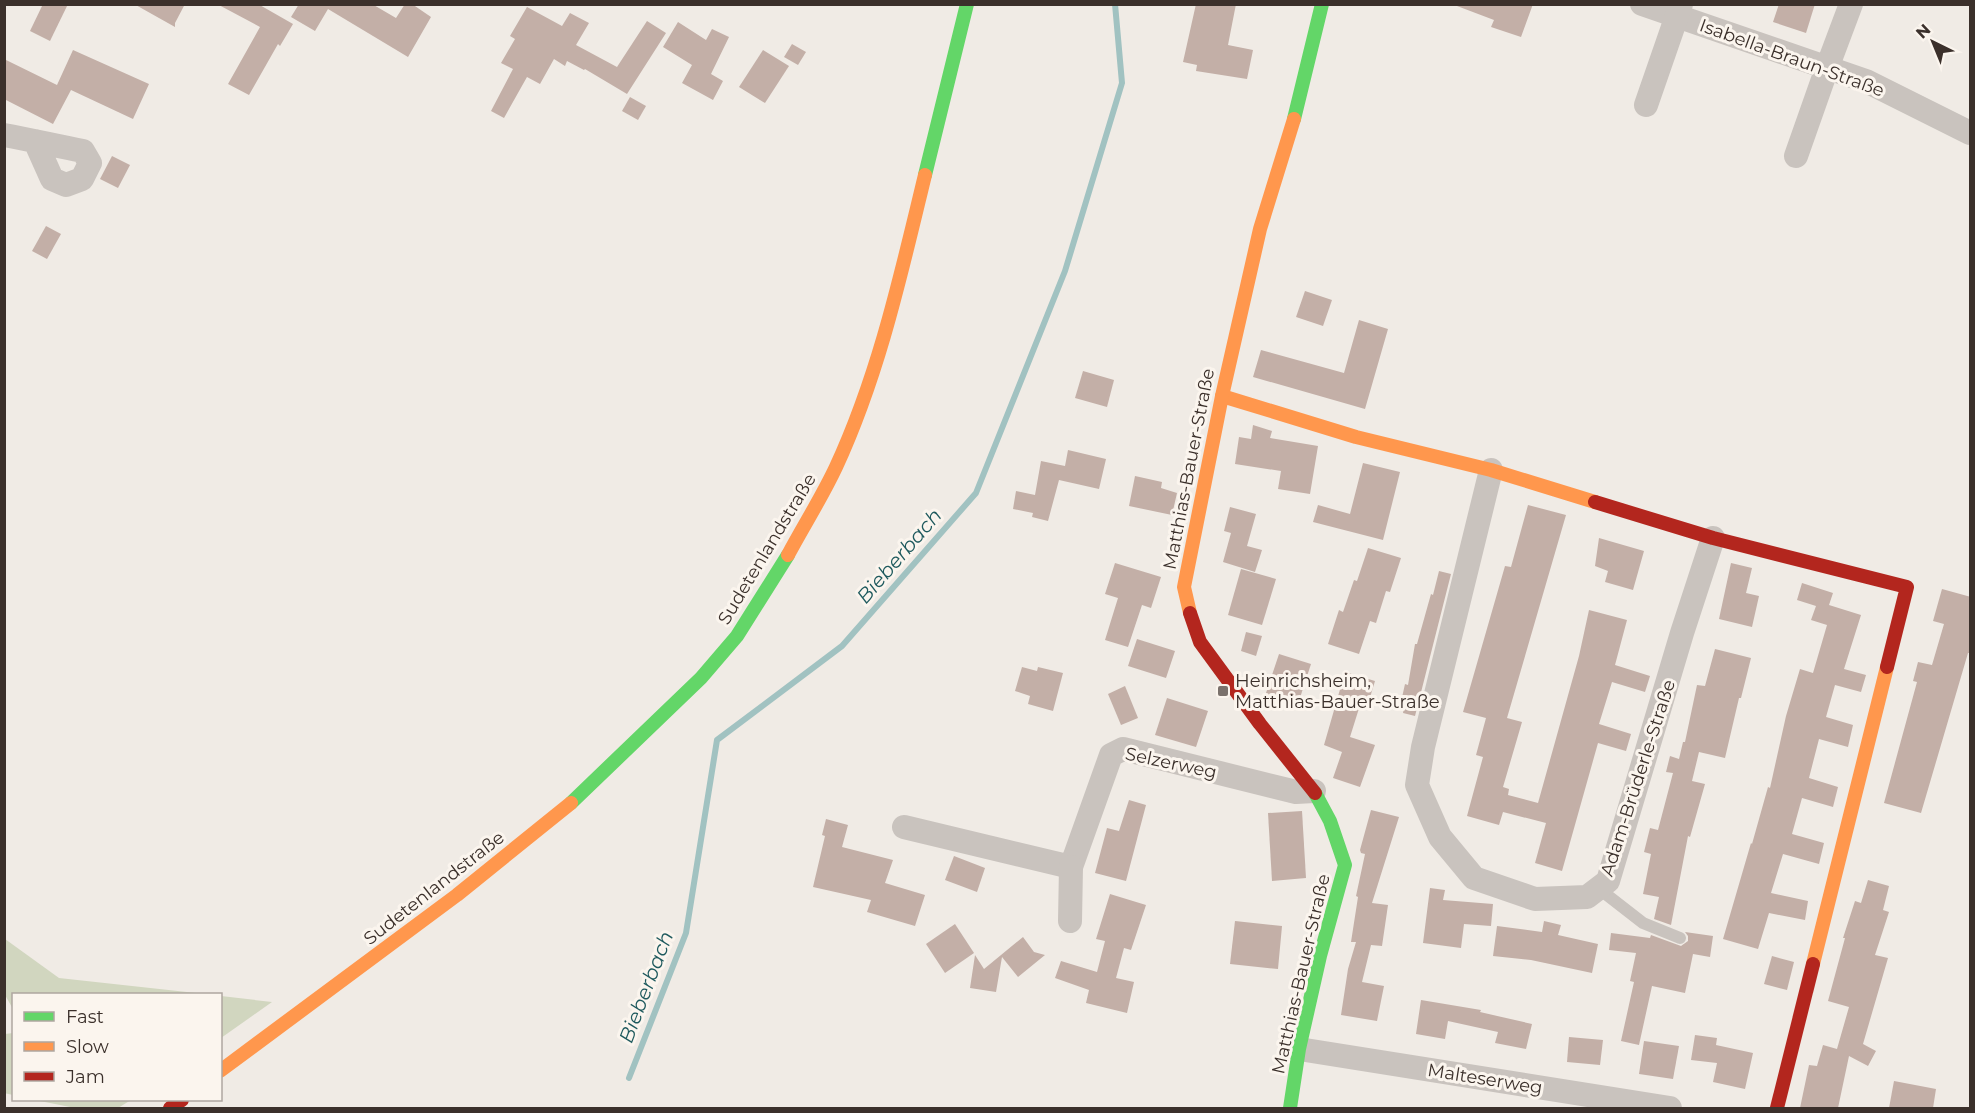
<svg xmlns="http://www.w3.org/2000/svg" width="1975" height="1113" viewBox="0 0 1975 1113" font-family="Montserrat,sans-serif">
	<rect width="100%" height="100%" fill="#f0ebe5"/>
	<g fill="#d1d6bf">
		<path d="M5 939 59 978 205 994H14L13 1009 5 995Z"/>
		<path d="M221 996 272 1002 221 1038Z"/>
		<path d="M13 1033H14L13 1095 4 1093 5 1034Z"/>
		<path d="M35 1100H131L118 1108H75Z"/>
	</g>
	<g fill="none" stroke-linecap="round" stroke-linejoin="round">
		<path stroke="#a1c2c1" stroke-width="6" d="M629 1078 686 933 717 740 842 646 976 493 1065 271 1122 83 1115 4"/>
	</g>
	<g fill="#c3afa7">
		<path d="M43 4H68L50 41 30 31Z"/>
		<path d="M134 4H185L175 23V27Z"/>
		<path d="M217 4H258L293 24 280 46 278 44 249 95 228 84 260 27Z"/>
		<path d="M299 4H372L396 18 405 4H412L431 17 408 57 328 9 315 31 291 17Z"/>
		<path d="M1196 4H1236L1228 45 1253 50 1247 79 1196 71 1197 65 1183 62Z"/>
		<path d="M1457 4H1533L1521 37 1491 27 1494 20 1457 6Z"/>
		<path d="M1779 4H1815L1806 33 1773 22Z"/>
		<path d="M527 7 562 26 570 13 589 23 576 45 617 67 647 21 666 33 627 94 585 69 584 70 567 61 565 66 554 59 540 84 527 77 504 118 491 111 513 69 501 63 515 39 510 36Z"/>
		<path d="M678 22 706 40 712 29 729 37 711 74 723 81 713 100 682 83 692 65 663 47Z"/>
		<path d="M792 44 806 52 798 65 784 57Z"/>
		<path d="M73 50 149 84 133 119 71 90 53 124 4 99V59L57 85Z"/>
		<path d="M763 50 789 66 765 103 739 87Z"/>
		<path d="M630 97 646 106 638 120 622 111Z"/>
		<path d="M112 156 130 165 118 188 100 179Z"/>
		<path d="M46 226 61 234 47 259 32 251Z"/>
		<path d="M1305 291 1332 300 1323 326 1296 317Z"/>
		<path d="M1359 320 1388 329 1365 409 1253 377 1261 350 1344 373Z"/>
		<path d="M1083 371 1114 380 1107 407 1075 398Z"/>
		<path d="M1253 425 1272 431 1270 438 1318 446 1310 494 1278 489 1281 471 1235 464 1239 437 1251 439Z"/>
		<path d="M1068 450 1106 459 1099 489 1059 480 1048 521 1032 517 1033 513 1013 509 1016 491 1035 495 1041 461 1065 466Z"/>
		<path d="M1363 463 1400 472 1383 540 1313 522 1318 505 1350 514Z"/>
		<path d="M1135 476 1162 482 1161 488 1177 493 1172 515 1129 506Z"/>
		<path d="M1528 505 1566 515 1507 718 1522 722 1503 787 1509 789 1508 795 1538 803 1579 656 1589 610 1627 620 1615 665 1650 676 1645 692 1612 682 1599 724 1631 734 1626 751 1598 743 1562 871 1535 863 1546 823 1503 812 1499 825 1467 816 1483 757 1476 755 1486 718 1463 712 1505 566 1511 567Z"/>
		<path d="M1230 507 1256 514 1247 546 1262 550 1255 572 1223 562 1231 533 1224 531Z"/>
		<path d="M1599 538 1644 551 1633 590 1605 582 1608 571 1595 566Z"/>
		<path d="M1368 548 1401 558 1390 592 1386 591 1376 623 1370 621 1359 654 1328 644 1339 610 1343 612 1354 580 1357 581Z"/>
		<path d="M1115 563 1161 577 1151 608 1142 605 1128 647 1105 640 1118 598 1105 594Z"/>
		<path d="M1731 563 1752 568 1746 593 1759 596 1752 627 1719 619Z"/>
		<path d="M1241 569 1276 579 1262 625 1228 615Z"/>
		<path d="M1439 571 1451 574 1415 716 1403 713 1405 703 1401 702 1405 684 1408 685 1415 644H1417L1431 594 1433 595Z"/>
		<path d="M1802 583 1833 593 1829 605 1861 615 1844 669 1866 675 1861 692 1835 685 1826 717 1853 725 1848 747 1819 739 1809 778 1838 787 1833 807 1802 798 1792 834 1824 843 1819 864 1783 854 1771 893 1808 901 1805 920 1769 913 1758 949 1723 939 1751 843 1752 844 1768 787 1770 788 1786 716 1800 669 1813 673 1827 625 1811 620 1816 606 1797 600Z"/>
		<path d="M1942 589 1971 597V653H1968L1921 813 1884 803 1917 682 1913 681 1918 662 1932 665 1944 624 1933 621Z"/>
		<path d="M1246 632 1262 636 1256 656 1241 651Z"/>
		<path d="M1137 639 1175 651 1166 678 1128 666Z"/>
		<path d="M1715 649 1751 658 1741 698H1739L1725 758 1699 752 1692 781 1705 784 1690 837 1688 836 1671 925 1654 919 1659 897 1643 894 1651 854 1644 852 1650 828 1658 830 1673 773 1666 772 1670 756 1679 759 1683 742H1685L1697 685 1705 686Z"/>
		<path d="M1279 654 1311 664 1297 707 1265 696Z"/>
		<path d="M1022 667 1037 671 1038 667 1063 673 1053 711 1028 704 1030 696 1015 691Z"/>
		<path d="M1345 672 1375 681 1368 704 1361 702 1350 737 1375 745 1360 787 1333 778 1342 752 1324 745Z"/>
		<path d="M1125 686 1138 718 1121 725 1108 694Z"/>
		<path d="M1167 698 1208 711 1196 747 1155 735Z"/>
		<path d="M1129 800 1146 805 1126 881 1095 873 1107 828 1119 831Z"/>
		<path d="M1371 810 1399 817 1372 903 1388 905 1382 946 1371 945 1362 982 1384 986 1377 1021 1341 1015 1348 969 1356 942H1351L1358 897 1356 896 1365 854 1361 853 1360 850Z"/>
		<path d="M1302 811 1306 878 1272 881 1268 813Z"/>
		<path d="M826 819 848 825 842 847 893 860 885 883 925 895 915 926 867 912 871 900 813 887 825 836 822 835Z"/>
		<path d="M954 856 985 868 977 892 945 880Z"/>
		<path d="M1868 880 1889 886 1883 910 1889 912 1875 955 1888 958 1863 1044 1876 1051 1868 1066 1849 1056 1838 1108H1800L1809 1065 1817 1066 1823 1045 1837 1049 1849 1007 1828 1001 1845 938H1843L1855 901 1861 903Z"/>
		<path d="M1430 888 1445 890 1443 900 1493 904 1491 926 1464 924 1461 948 1423 943Z"/>
		<path d="M1110 894 1146 905 1131 950 1124 948 1116 978 1134 982 1127 1013 1086 1003 1089 990 1055 978 1061 961 1097 972 1105 941 1096 939Z"/>
		<path d="M1235 921 1282 926 1278 969 1230 964Z"/>
		<path d="M1544 921 1561 925 1558 935 1598 944 1592 973 1531 960 1493 956 1497 926 1542 932Z"/>
		<path d="M955 924 974 953 945 973 926 944Z"/>
		<path d="M1685 932 1713 936 1710 957 1693 954 1685 993 1652 986 1639 1045 1621 1041 1634 982 1630 981 1636 953 1609 950 1611 933 1650 938 1651 935 1681 946 1688 941V936Z"/>
		<path d="M1023 937 1034 952 1045 955 1018 977 1002 957 996 992 970 988 975 955 984 969Z"/>
		<path d="M1772 956 1794 962 1787 990 1764 984Z"/>
		<path d="M1421 1000 1481 1010 1480 1012 1532 1024 1526 1049 1495 1043 1498 1032 1448 1021 1445 1039 1416 1034Z"/>
		<path d="M1695 1035 1717 1038 1716 1045 1753 1053 1745 1089 1713 1082 1717 1063 1691 1060Z"/>
		<path d="M1569 1037 1603 1040 1600 1065 1567 1062Z"/>
		<path d="M1644 1041 1679 1046 1673 1079 1639 1074Z"/>
		<path d="M1894 1081 1936 1089 1933 1108H1889Z"/>
	</g>
	<g fill="none" stroke-linecap="round" stroke-linejoin="round">
		<path stroke="#c9c3be" stroke-width="12" d="M1598 888 1643 923 1680 938"/>
		<g stroke="#c9c3be" stroke-width="24">
			<path d="M1642 4 1866 81 1970 133"/>
			<path d="M1646 105 1681 4"/>
			<path d="M4 135C31 140 57 146 83 151L90 163 82 179 66 185 52 179 35 141"/>
			<path d="M1796 156 1827 68 1851 4"/>
			<path d="M1491 470 1423 747 1417 785 1440 837 1474 878 1535 899 1587 897 1608 881 1682 633 1713 538"/>
			<path d="M904 827 1071 867 1111 755 1123 749 1296 792 1314 791"/>
			<path d="M1070 921 1071 867"/>
			<path d="M1299 1049 1670 1108"/>
		</g>
		<g stroke="#63d668" stroke-width="14">
			<path d="M1294 119 1322 4"/>
			<path d="M925 175 967 4"/>
			<path d="M571 803 701 678 737 636 788 555"/>
			<path d="M1290 1108 1299 1049 1320 956 1345 865 1330 821 1315 793"/>
		</g>
		<g stroke="#ff974d" stroke-width="14">
			<path d="M1222 396 1356 437 1491 470 1595 502"/>
			<path d="M788 555C804 525 822 497 836 467 879 374 901 274 925 175"/>
			<path d="M1190 613 1184 587 1222 396 1260 229 1294 119"/>
			<path d="M1813 964 1887 667"/>
			<path d="M220 1071 457 895 571 803"/>
		</g>
		<g stroke="#b3261e" stroke-width="14">
			<path d="M1595 502 1713 538 1907 587 1887 667"/>
			<path d="M1190 613 1200 642 1260 724 1315 793"/>
			<path d="M170 1108 182 1100"/>
			<path d="M1777 1108 1813 964"/>
		</g>
	</g>
	<rect fill="#7a716c" stroke="#fbf5ee" stroke-width="2" x="1217" y="685" width="12" height="12" rx="3"/>
	<g text-anchor="middle" dominant-baseline="central" stroke-width="6" stroke-linejoin="round" paint-order="stroke">
		<g font-size="18" fill="#3b302b" stroke="#fbf5ee">
			<text transform="translate(1792 58) rotate(20)">Isabella-Braun-Straße</text>
			<text transform="translate(1189 469) rotate(-79)">Matthias-Bauer-Straße</text>
			<text transform="translate(767 549) rotate(-59)">Sudetenlandstraße</text>
			<text transform="translate(1171 763) rotate(12)">Selzerweg</text>
			<text transform="translate(1638 778) rotate(-72)">Adam-Brüderle-Straße</text>
			<text transform="translate(434 888) rotate(-38)">Sudetenlandstraße</text>
			<text transform="translate(1301 974) rotate(-77)">Matthias-Bauer-Straße</text>
			<text transform="translate(1485 1079) rotate(9)">Malteserweg</text>
		</g>
		<g font-size="18" fill="#3b302b" stroke="#fbf5ee" text-anchor="start">
			<text x="1235" y="681">Heinrichsheim,<tspan x="1235" dy="21">Matthias-Bauer-Straße</tspan></text>
		</g>
		<g font-size="20" font-style="italic" fill="#1f5a5e" stroke="#fbf5ee">
			<text transform="translate(899 556) rotate(-49)">Bieberbach</text>
			<text transform="translate(646 987) rotate(-69)">Bieberbach</text>
		</g>
	</g>
	<rect width="1975" height="1113" fill="none" stroke="#3b302b" stroke-width="12"/>
	<rect x="12" y="993" width="210" height="108" fill="#fbf5ee" stroke="#aea6a0" stroke-width="1.5"/>
	<rect x="24" y="1012" width="30" height="9" fill="#63d668" stroke="#aea6a0" stroke-width="1.5"/>
	<text x="66" y="1023" font-size="18" fill="#3b302b">Fast</text>
	<rect x="24" y="1042" width="30" height="9" fill="#ff974d" stroke="#aea6a0" stroke-width="1.5"/>
	<text x="66" y="1053" font-size="18" fill="#3b302b">Slow</text>
	<rect x="24" y="1072" width="30" height="9" fill="#b3261e" stroke="#aea6a0" stroke-width="1.5"/>
	<text x="66" y="1083" font-size="18" fill="#3b302b">Jam</text>
	<g transform="translate(1933 42) rotate(317)" stroke="#fbf5ee" stroke-width="4.5" paint-order="stroke">
	<path d="M0-4.5L10 22L0 15L-10 22Z" fill="#3b302b"/>
	<text y="-9" font-size="16" font-weight="bold" text-anchor="middle" fill="#3b302b">N</text>
	</g>
</svg>
